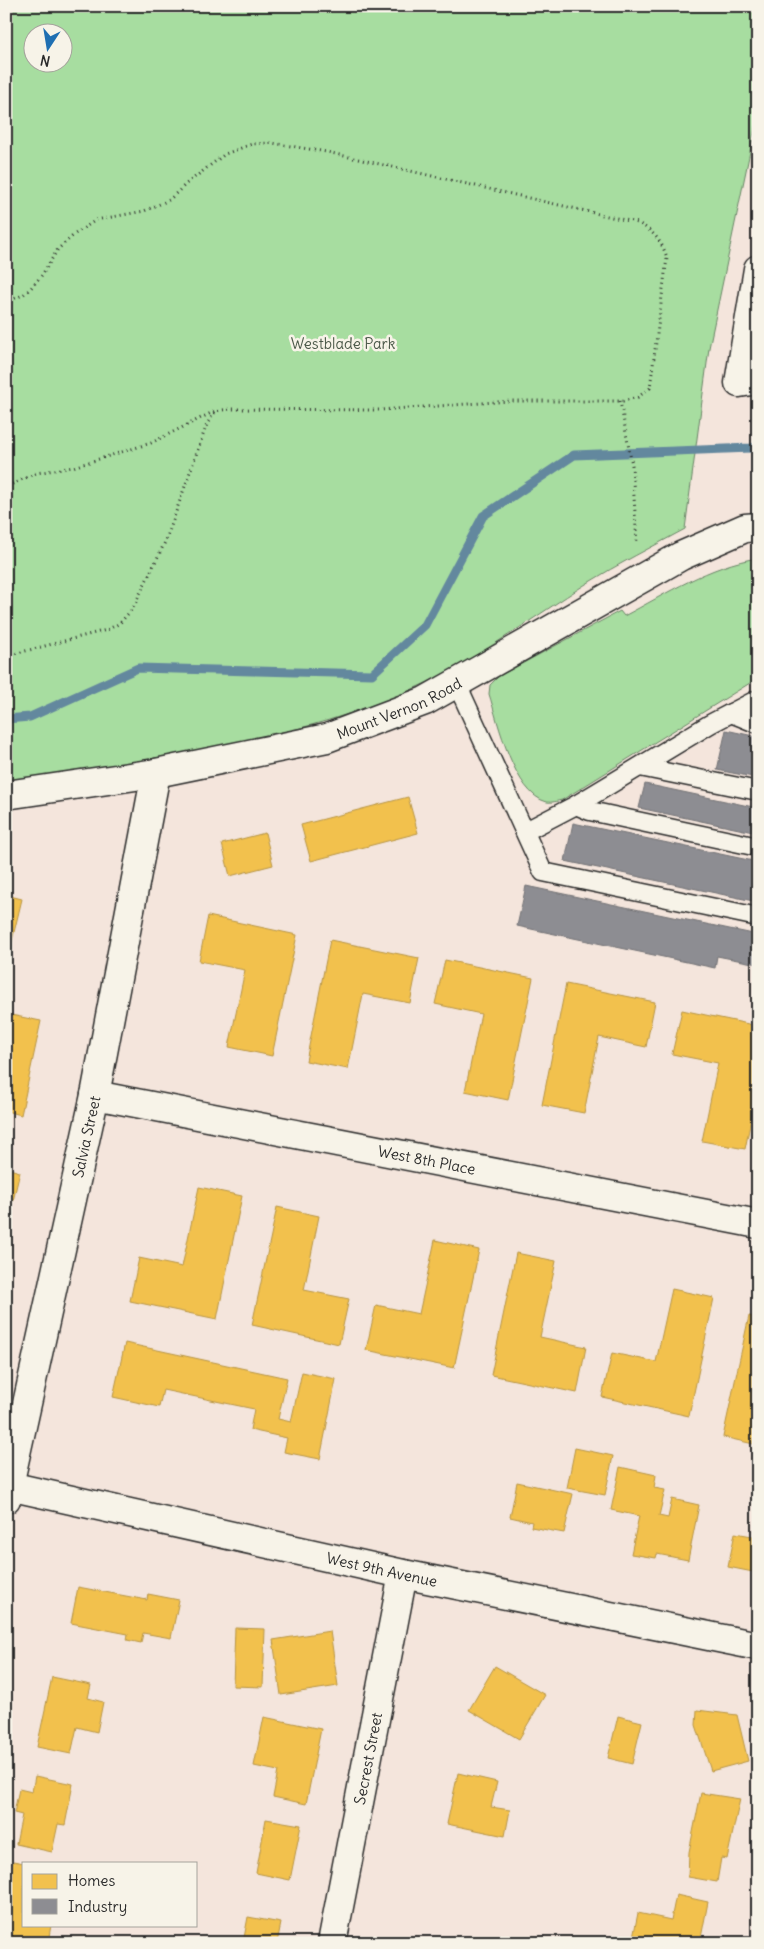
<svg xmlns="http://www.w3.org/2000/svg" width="764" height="1949" viewBox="0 0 764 1949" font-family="Delius,sans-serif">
	<rect width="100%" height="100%" fill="#f4e5dc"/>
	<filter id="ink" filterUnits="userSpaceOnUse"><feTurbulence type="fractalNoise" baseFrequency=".02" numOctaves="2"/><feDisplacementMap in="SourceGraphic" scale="10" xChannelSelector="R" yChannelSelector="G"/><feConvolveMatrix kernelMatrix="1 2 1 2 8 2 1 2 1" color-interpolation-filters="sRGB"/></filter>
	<g filter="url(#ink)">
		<g fill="#a7dda0" stroke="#698466" fill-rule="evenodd">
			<path d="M8 6H758V113L709 348 685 529C652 547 618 564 586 584 534 617 484 654 428 682 303 743 143 759 6 782V7ZM32 32H62V62H32Z"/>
			<path d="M758 558V678L562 800C557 801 551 803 547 802 514 794 498 722 489 694L490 685 499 676 620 611 624 616C666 594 710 565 758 558Z"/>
		</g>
		<g fill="#f2c14e" stroke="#b69444">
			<path d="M408 797 418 833 311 861 301 825Z"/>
			<path d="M265 833 273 865 230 876 222 844Z"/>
			<path d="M6 895 22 899 10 949 6 948Z"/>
			<path d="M208 916 297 935 272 1056 229 1047 245 970 199 961Z"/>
			<path d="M330 940 419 958 410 1003 363 994 348 1069 306 1061Z"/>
			<path d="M445 960 533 978 508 1100 465 1091 481 1014 435 1004Z"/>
			<path d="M566 984 655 1002 646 1047 599 1037 584 1113 542 1105Z"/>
			<path d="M682 1010 758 1026V1086L745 1149 702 1141 718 1063 672 1054Z"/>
			<path d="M6 1014 41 1021 21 1115 6 1111Z"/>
			<path d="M6 1168 20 1172 13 1201 6 1200Z"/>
			<path d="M199 1187 242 1196 217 1319 130 1301 139 1258 182 1267Z"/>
			<path d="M277 1207 319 1216 304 1290 349 1299 339 1344 252 1325Z"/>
			<path d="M435 1240 479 1250 454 1368 366 1350 376 1305 419 1314Z"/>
			<path d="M516 1253 556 1261 540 1337 586 1347 577 1393 491 1375Z"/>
			<path d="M672 1289 714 1298 689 1416 602 1397 612 1353 656 1362Z"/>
			<path d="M749 1316 758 1317V1445L723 1437Z"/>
			<path d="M125 1343 287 1378 278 1419 291 1422 302 1372 336 1379 320 1459 284 1452 287 1438 250 1430 254 1409 163 1390 159 1407 113 1397Z"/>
			<path d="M575 1448 613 1456 605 1495 567 1488Z"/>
			<path d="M620 1467 656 1475 654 1488 665 1490 659 1516 668 1518 672 1499 699 1505 688 1560 657 1554 656 1558 631 1554 639 1516 611 1510Z"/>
			<path d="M517 1482 573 1494 564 1533 531 1527 532 1522 510 1517Z"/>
			<path d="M735 1533 758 1537V1573L728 1567Z"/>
			<path d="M78 1587 147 1600 148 1594 179 1600 171 1638 143 1633 141 1643 127 1640 128 1634 71 1623Z"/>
			<path d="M235 1628 265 1629 263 1687 233 1686Z"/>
			<path d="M330 1631 338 1686 281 1695 273 1640Z"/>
			<path d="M495 1666 545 1695 519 1739 469 1710Z"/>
			<path d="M52 1677 91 1685 88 1698 103 1702 97 1732 77 1727 71 1754 37 1747Z"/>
			<path d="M697 1710 737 1715 748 1761 711 1771 696 1725Z"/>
			<path d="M618 1716 642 1722 632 1764 608 1758Z"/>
			<path d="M264 1717 321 1729 306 1804 273 1797 278 1771 254 1766Z"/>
			<path d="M458 1773 497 1782 491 1807 510 1810 505 1836 447 1824Z"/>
			<path d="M35 1776 73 1784 65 1825 58 1824 52 1852 16 1844 22 1815 14 1813 19 1789 32 1792Z"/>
			<path d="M701 1793 740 1799 727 1859 721 1858 717 1882 688 1877 689 1852Z"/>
			<path d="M266 1819 301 1825 290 1880 256 1873Z"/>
			<path d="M13 1861 24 1863V1925H51L48 1943H6V1892Z"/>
			<path d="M676 1895 708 1902 700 1943H632L638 1913 671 1920Z"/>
			<path d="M248 1917 281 1923 277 1943H243Z"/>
		</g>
		<g fill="#8d8d92" stroke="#707073">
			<path d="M726 730 758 737V778L717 770Z"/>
			<path d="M645 784 758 808V833L639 808Z"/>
			<path d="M573 823 758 862V902L565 861Z"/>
			<path d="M526 886 758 935V964L717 956 715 968 517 926Z"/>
		</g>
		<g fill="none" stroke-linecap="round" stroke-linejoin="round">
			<path stroke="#64889e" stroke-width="9" d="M6 719 30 717 138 668 372 674 425 625 483 516 574 455 751 448 758 446"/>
			<g stroke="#2b2b2b" stroke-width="21">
				<g id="lane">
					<path d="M457 684 543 872 758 917"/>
					<path d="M731 713 758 724"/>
					<path d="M640 767 758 791"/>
					<path d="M576 805 590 811 758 847"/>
					<path d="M526 831 576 805 710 724 758 699"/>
				</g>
			</g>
			<g stroke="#2b2b2b" stroke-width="31">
				<g id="street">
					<path d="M758 269 739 383 758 380"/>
					<path id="s1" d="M6 795 156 773 327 738 425 701 681 556 745 528 758 527"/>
					<path id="s2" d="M95 1095 758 1224"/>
					<path id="s3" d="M9 1486 403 1574 758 1646"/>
					<path id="s4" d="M6 1499 95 1095 156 773"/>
					<path id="s5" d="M332 1943 403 1574"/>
				</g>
			</g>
			<g stroke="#2b2b2b" stroke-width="3" stroke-dasharray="1 4" stroke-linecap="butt">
				<path d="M6 295 13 299 23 295 31 288 42 275 58 249 75 234 96 220 144 211 169 200 186 184 225 154 252 144 272 143 327 152 638 223C653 231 662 241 667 258L650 388 638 397 623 401H511L379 410 230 409 215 411 151 443 73 467 36 473 6 487"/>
				<path d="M620 401 632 465 637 544"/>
				<path d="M6 656 107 630 120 623 133 608 166 540 207 424 215 412"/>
			</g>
			<use href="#lane" stroke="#f7f3e8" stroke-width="18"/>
			<use href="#street" stroke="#f7f3e8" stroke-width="28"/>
		</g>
	</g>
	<g text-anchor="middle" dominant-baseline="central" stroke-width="5" stroke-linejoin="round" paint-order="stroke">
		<g font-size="15" fill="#4a5848" stroke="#f7f3e8">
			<text x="343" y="343">Westblade Park</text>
		</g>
		<g font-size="15" fill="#2b2b2b" stroke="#f7f3e8">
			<text stroke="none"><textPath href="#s1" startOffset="404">Mount Vernon Road</textPath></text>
			<text stroke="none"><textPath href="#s4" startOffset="371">Salvia Street</textPath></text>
			<text stroke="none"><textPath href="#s2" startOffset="338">West 8th Place</textPath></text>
			<text stroke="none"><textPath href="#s3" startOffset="382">West 9th Avenue</textPath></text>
			<text stroke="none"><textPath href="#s5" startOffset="188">Secrest Street</textPath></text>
		</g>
	</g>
	<rect width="764" height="1949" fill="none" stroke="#f7f3e8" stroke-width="25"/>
	<rect x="12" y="12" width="739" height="1924" fill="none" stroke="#2b2b2b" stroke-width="2" filter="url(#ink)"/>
	<rect x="22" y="1862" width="175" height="65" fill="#f7f3e8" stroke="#a5a39c"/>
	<rect x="32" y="1874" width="25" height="15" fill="#f2c14e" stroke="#a5a39c"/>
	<text x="68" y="1886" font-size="15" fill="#2b2b2b">Homes</text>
	<rect x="32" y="1899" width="25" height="15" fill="#8d8d92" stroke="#a5a39c"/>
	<text x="68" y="1912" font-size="15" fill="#2b2b2b">Industry</text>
	<g transform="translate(48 48) rotate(192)"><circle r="24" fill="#f7f3e8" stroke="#a5a39c"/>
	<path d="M0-4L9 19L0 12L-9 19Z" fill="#1f6fb2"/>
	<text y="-8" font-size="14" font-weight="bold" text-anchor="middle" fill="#2b2b2b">N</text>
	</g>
</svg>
